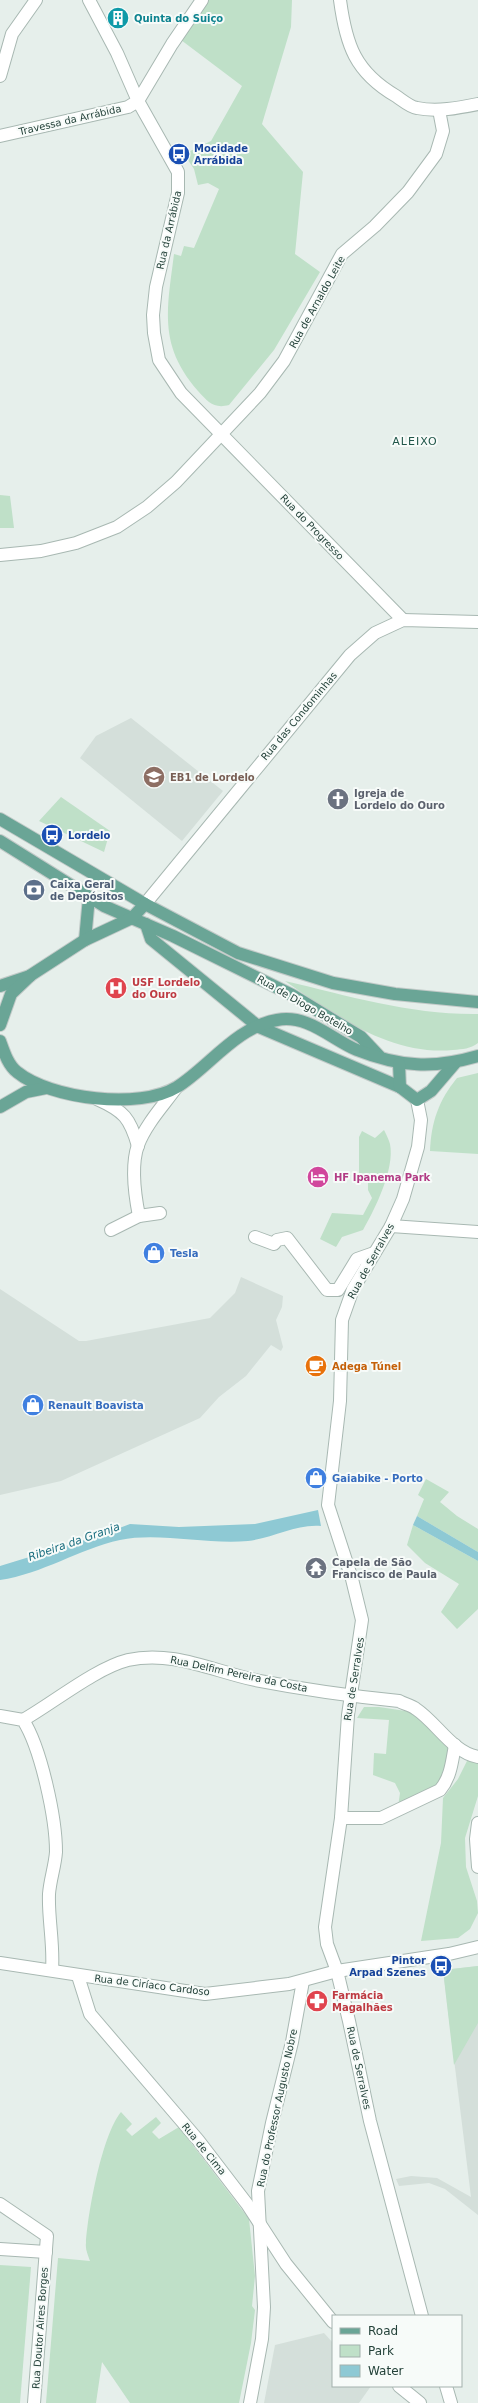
<svg xmlns="http://www.w3.org/2000/svg" width="478" height="2403" viewBox="0 0 478 2403" font-family="'DejaVu Sans',sans-serif">
	<rect width="100%" height="100%" fill="#e6efeb"/>
	<g fill="#d4dfda">
		<path d="M131 718 223 791 182 841 80 758 96 736Z"/>
		<path d="M241 1277 283 1296 282 1307 276 1320 283 1347 281 1351 271 1345 246 1376 219 1397 200 1418 61 1481 0 1495V1289L79 1341H86L210 1318 235 1293Z"/>
		<path d="M478 1966V2215L445 2189 429 2183 399 2186 396 2179 411 2176 437 2178 471 2197 443 1970Z"/>
		<path d="M324 2333 333 2343V2386H371L359 2403H264L275 2345Z"/>
	</g>
	<g fill="#bfe0c8">
		<path d="M208 0H292L291 27 262 124 303 172 295 254 320 272 274 350 229 405C214 409 208 402 198 391 158 345 167 310 174 254L181 256 184 246 194 248 219 189 208 183 198 185 194 169 184 154 211 141 242 86 181 40Z"/>
		<path d="M0 495 10 496 14 528H0Z"/>
		<path d="M61 797 110 831 104 852 39 821Z"/>
		<path d="M285 981C349 996 412 1015 478 1014V1043C470 1049 463 1049 453 1050 391 1056 333 1015 285 981Z"/>
		<path d="M478 1073V1154L430 1151C431 1122 439 1100 457 1078Z"/>
		<path d="M384 1130C386 1134 389 1140 390 1144 395 1169 375 1209 363 1230L342 1237 336 1247 320 1239 332 1213 363 1215 372 1198 368 1190V1182H359V1137L362 1131 375 1138Z"/>
		<path d="M426 1479 449 1492 440 1502 457 1516 478 1529V1552L417 1516 424 1499 418 1495Z"/>
		<path d="M413 1525 478 1561V1609L457 1629 441 1612 459 1584 425 1563 407 1545Z"/>
		<path d="M364 1707H379L419 1713 454 1746C443 1788 435 1788 398 1807L400 1793 395 1783 373 1775 374 1753 386 1754 389 1720 357 1718Z"/>
		<path d="M478 1757V1796L465 1838 466 1867 477 1901 478 1913 470 1929 458 1938 421 1941 441 1843 443 1798 458 1779 468 1759Z"/>
		<path d="M478 1966V2023L454 2065 443 1970Z"/>
		<path d="M121 2112 132 2124 126 2130 132 2136 156 2117 161 2123 152 2132 159 2139 179 2127 249 2219 255 2276 252 2306 255 2310 251 2343 239 2403H130L102 2362 96 2403H46L58 2258 90 2261C88 2255 85 2249 86 2243 88 2212 102 2135 121 2112Z"/>
		<path d="M0 2265 31 2267 20 2403H0Z"/>
	</g>
	<g fill="#8ec9d4">
		<path d="M318 1510 321 1526C295 1524 274 1538 248 1541 208 1545 159 1532 120 1540 79 1549 42 1574 0 1580V1566L101 1535 130 1524 179 1527 255 1524Z"/>
		<path d="M417 1516 478 1552V1561L413 1525Z"/>
	</g>
	<g fill="none" stroke-linecap="round" stroke-linejoin="round">
		<g stroke="#a8b8b2" stroke-width="14">
			<g id="minor">
				<path d="M89 0 117 53 138 101 178 172V193L156 287 153 315 154 333 159 360 181 393 403 620"/>
				<path d="M340 0C346 45 355 72 396 96 402 100 410 107 417 108 437 112 458 108 478 104"/>
				<path d="M0 76 12 34 36 0"/>
				<path d="M0 136 128 107 138 101 172 44 202 0"/>
				<path d="M0 555 41 551 76 543 117 527 147 507 176 482 260 393 284 361 342 254 375 226 408 192 436 154 443 131 439 110"/>
				<path d="M145 904 350 655 375 633 403 620 478 622"/>
				<path d="M97 1099C124 1111 130 1118 138 1146"/>
				<path d="M417 1100 421 1120 418 1147 403 1199 391 1226 353 1289 342 1320 340 1401 328 1505 352 1579 362 1620 348 1715 341 1818 325 1927 327 1944 337 1971 349 2021 370 2121 422 2316"/>
				<path d="M139 1216C135 1196 131 1165 138 1145 146 1124 163 1106 176 1088"/>
				<path d="M391 1226 478 1232"/>
				<path d="M111 1230 139 1216 160 1213"/>
				<path d="M255 1237 274 1244 277 1240 287 1238 327 1290H338L357 1259 374 1253"/>
				<path d="M0 1716 23 1720C41 1748 56 1818 56 1852 55 1866 50 1880 49 1894 48 1919 54 1944 52 1970"/>
				<path d="M23 1720C53 1703 96 1668 128 1660 172 1650 213 1671 255 1680 302 1689 350 1696 399 1701 404 1704 411 1705 416 1709 437 1723 452 1752 478 1757"/>
				<path d="M341 1818H381L440 1790C451 1777 452 1761 455 1745"/>
				<path d="M478 1823 476 1839 478 1867"/>
				<path d="M0 1963 205 1994 289 1984 337 1971 449 1954 478 1947"/>
				<path d="M78 1976 90 2014 198 2140 247 2204 286 2264 333 2322"/>
				<path d="M0 2204 47 2236 34 2403"/>
				<path d="M0 2249 46 2252"/>
				<path d="M399 2386 420 2403"/>
				<path d="M446 2386 451 2403"/>
				<path d="M250 2403 262 2339 264 2307 258 2191 272 2123 292 2042 303 1981"/>
			</g>
		</g>
		<g stroke="#c2cac8" stroke-width="14">
			<g id="major">
				<path d="M0 819 145 904 238 953 333 983 395 994 478 1002"/>
				<path d="M0 841 104 906 173 936 292 995 361 1037 379 1056"/>
				<path d="M146 924 151 939 259 1027 400 1087 417 1100 431 1091 455 1063"/>
				<path d="M85 940 89 897"/>
				<path d="M0 986 30 976"/>
				<path d="M0 1025 11 994 31 975 85 940 132 918 145 904"/>
				<path d="M0 1041C4 1052 8 1065 17 1072 50 1099 140 1110 177 1087 209 1067 236 1027 277 1020 308 1014 331 1039 357 1050 400 1067 434 1069 478 1056"/>
				<path d="M399 1064 400 1087"/>
				<path d="M0 1107 26 1092 46 1088"/>
			</g>
		</g>
		<use href="#minor" stroke="#fff" stroke-width="12"/>
		<use href="#major" stroke="#6aa596" stroke-width="12"/>
	</g>
	<defs>
		<g id="building-disc" transform="scale(1.15)"><circle r="9.5" fill="#0f9aa8" stroke="#f7fbf9"/><path d="M-4-6H4V6H1V3H-1V6H-4ZM-2.5-4.3h1.7v1.8h-1.7ZM.8-4.3h1.7v1.8H.8ZM-2.5-1h1.7V.8h-1.7ZM.8-1h1.7V.8H.8Z" fill="#fff"/></g>
		<g id="bus-disc" transform="scale(1.15)"><circle r="9.5" fill="#1a4fb4" stroke="#f7fbf9"/><path d="M-5-6H5V4H4V6H2V4H-2V6H-4V4H-5ZM-3.5-4V0h7V-4ZM-3.5 1.2v1.5H-2V1.2ZM2 1.2v1.5H3.5V1.2Z" fill="#fff"/></g>
		<g id="school-disc" transform="scale(1.15)"><circle r="9.5" fill="#8d6e63" stroke="#f7fbf9"/><path d="M0-5L7-2L0 1L-7-2ZM-4 1L0 2.5L4 1V4Q0 6-4 4Z" fill="#fff"/></g>
		<g id="church-disc" transform="scale(1.15)"><circle r="9.5" fill="#6b7280" stroke="#f7fbf9"/><path d="M-1.2-6h2.4v3.5h3.3v2.4h-3.3V6h-2.4V-.1h-3.3v-2.4h3.3Z" fill="#fff"/></g>
		<g id="bank-disc" transform="scale(1.15)"><circle r="9.5" fill="#5c6f8a" stroke="#f7fbf9"/><path d="M-6-4H6V4H-6ZM0-2.3a2.3 2.3 0 1 0 0 4.6a2.3 2.3 0 1 0 0-4.6Z" fill="#fff"/></g>
		<g id="hospital-disc" transform="scale(1.15)"><circle r="9.5" fill="#e0444e" stroke="#f7fbf9"/><path d="M-5-5h3v3.5h4V-5h3V5h-3V1.5h-4V5h-3Z" fill="#fff"/></g>
		<g id="hotel-disc" transform="scale(1.15)"><circle r="9.5" fill="#d1479c" stroke="#f7fbf9"/><path d="M-6-4.5h1.5V1H6V5H4.5V3h-9V5H-6ZM-4 0a1.8 1.8 0 1 1 3.6 0ZM.5 0V-2.5h3Q6-2.5 6 0Z" fill="#fff"/></g>
		<g id="shop-disc" transform="scale(1.15)"><circle r="9.5" fill="#3f7fe0" stroke="#f7fbf9"/><path d="M-5-2.5h2.3a2.7 3.5 0 0 1 5.4 0H5L5.5 6h-11ZM-1.5-2.5h3a1.5 2.3 0 0 0-3 0Z" fill="#fff"/></g>
		<g id="cafe-disc" transform="scale(1.15)"><circle r="9.5" fill="#e8710a" stroke="#f7fbf9"/><path d="M-5.5-4.5H6V0H3Q3 3.5 0 3.5H-2.5Q-5.5 3.5-5.5 0ZM3-3.2v2h1.7v-2ZM-6 4.5H4V6H-6Z" fill="#fff"/></g>
		<g id="temple-disc" transform="scale(1.15)"><circle r="9.5" fill="#6b7280" stroke="#f7fbf9"/><path d="M0-6L5-2H3V0L6.5 2.5H4V6H1.5V3h-3V6H-4V2.5H-6.5L-3 0V-2H-5Z" fill="#fff"/></g>
		<g id="pharmacy-disc" transform="scale(1.15)"><circle r="9.5" fill="#e0444e" stroke="#f7fbf9"/><path d="M-2-6h4v4h4v4h-4v4h-4v-4h-4v-4h4Z" fill="#fff"/></g>
	</defs>
	<g fill-rule="evenodd">
		<use href="#building-disc" x="118" y="18"/>
		<use href="#bus-disc" x="179" y="154"/>
		<use href="#school-disc" x="154" y="777"/>
		<use href="#church-disc" x="338" y="799"/>
		<use href="#bus-disc" x="52" y="835"/>
		<use href="#bank-disc" x="34" y="890"/>
		<use href="#hospital-disc" x="116" y="988"/>
		<use href="#hotel-disc" x="318" y="1177"/>
		<use href="#shop-disc" x="154" y="1253"/>
		<use href="#cafe-disc" x="316" y="1366"/>
		<use href="#shop-disc" x="33" y="1405"/>
		<use href="#shop-disc" x="316" y="1478"/>
		<use href="#temple-disc" x="316" y="1568"/>
		<use href="#bus-disc" x="441" y="1966"/>
		<use href="#pharmacy-disc" x="317" y="2001"/>
	</g>
	<g text-anchor="middle" dominant-baseline="central" stroke-width="4" stroke-linejoin="round" paint-order="stroke">
		<g font-size="10" font-weight="bold" fill="#0d838f" stroke="#f7fbf9" text-anchor="start">
			<text x="134" y="18">Quinta do Suiço</text>
		</g>
		<g font-size="10" fill="#24423a" stroke="#f7fbf9">
			<text transform="translate(70 120) rotate(-13)">Travessa da Arrábida</text>
			<text transform="translate(169 230) rotate(-77)">Rua da Arrábida</text>
			<text transform="translate(317 302) rotate(-61)">Rua de Arnaldo Leite</text>
			<text transform="translate(312 527) rotate(46)">Rua do Progresso</text>
			<text transform="translate(299 716) rotate(-50)">Rua das Condominhas</text>
			<text transform="translate(305 1005) rotate(30)">Rua de Diogo Botelho</text>
			<text transform="translate(371 1261) rotate(-61)">Rua de Serralves</text>
			<text transform="translate(239 1674) rotate(12)">Rua Delfim Pereira da Costa</text>
			<text transform="translate(354 1679) rotate(-81)">Rua de Serralves</text>
			<text transform="translate(152 1985) rotate(7)">Rua de Ciríaco Cardoso</text>
			<text transform="translate(359 2068) rotate(78)">Rua de Serralves</text>
			<text transform="translate(277 2108) rotate(-78)">Rua do Professor Augusto Nobre</text>
			<text transform="translate(204 2149) rotate(51)">Rua de Cima</text>
			<text transform="translate(40 2328) rotate(-86)">Rua Doutor Aires Borges</text>
		</g>
		<g font-size="10" font-weight="bold" fill="#164399" stroke="#f7fbf9" text-anchor="start">
			<text x="194" y="148">Mocidade<tspan x="194" dy="12">Arrábida</tspan></text>
			<text x="68" y="835">Lordelo</text>
			<text x="426" y="1960" text-anchor="end">Pintor<tspan x="426" dy="12">Arpad Szenes</tspan></text>
		</g>
		<g font-size="10" font-weight="bold" fill="#785e54" stroke="#f7fbf9" text-anchor="start">
			<text x="170" y="777">EB1 de Lordelo</text>
		</g>
		<g font-size="10" font-weight="bold" fill="#5b616d" stroke="#f7fbf9" text-anchor="start">
			<text x="354" y="793">Igreja de<tspan x="354" dy="12">Lordelo do Ouro</tspan></text>
			<text x="332" y="1562">Capela de São<tspan x="332" dy="12">Francisco de Paula</tspan></text>
		</g>
		<g font-size="10" font-weight="bold" fill="#4e5e75" stroke="#f7fbf9" text-anchor="start">
			<text x="50" y="884">Caixa Geral<tspan x="50" dy="12">de Depósitos</tspan></text>
		</g>
		<g font-size="10" font-weight="bold" fill="#be3a42" stroke="#f7fbf9" text-anchor="start">
			<text x="132" y="982">USF Lordelo<tspan x="132" dy="12">do Ouro</tspan></text>
			<text x="332" y="1995">Farmácia<tspan x="332" dy="12">Magalhães</tspan></text>
		</g>
		<g font-size="10" font-weight="bold" fill="#b23c85" stroke="#f7fbf9" text-anchor="start">
			<text x="334" y="1177">HF Ipanema Park</text>
		</g>
		<g font-size="10" font-weight="bold" fill="#366cbe" stroke="#f7fbf9" text-anchor="start">
			<text x="170" y="1253">Tesla</text>
			<text x="48" y="1405">Renault Boavista</text>
			<text x="332" y="1478">Gaiabike - Porto</text>
		</g>
		<g font-size="10" font-weight="bold" fill="#c56008" stroke="#f7fbf9" text-anchor="start">
			<text x="332" y="1366">Adega Túnel</text>
		</g>
		<g font-size="11" letter-spacing="1" fill="#1f5548" stroke="#f7fbf9">
			<text x="415" y="441">ALEIXO</text>
		</g>
		<g font-size="11" font-style="italic" fill="#1c6f80" stroke="#f7fbf9">
			<text transform="translate(74 1542) rotate(-19)">Ribeira da Granja</text>
		</g>
	</g>
	<rect x="332" y="2315" width="130" height="72" fill="#f7fbf9" stroke="#a3b1ad"/>
	<rect x="340" y="2328" width="20" height="6" fill="#6aa596" stroke="#a3b1ad"/>
	<text x="368" y="2335" font-size="12" fill="#24423a">Road</text>
	<rect x="340" y="2345" width="20" height="12" fill="#bfe0c8" stroke="#a3b1ad"/>
	<text x="368" y="2355" font-size="12" fill="#24423a">Park</text>
	<rect x="340" y="2365" width="20" height="12" fill="#8ec9d4" stroke="#a3b1ad"/>
	<text x="368" y="2375" font-size="12" fill="#24423a">Water</text>
</svg>
